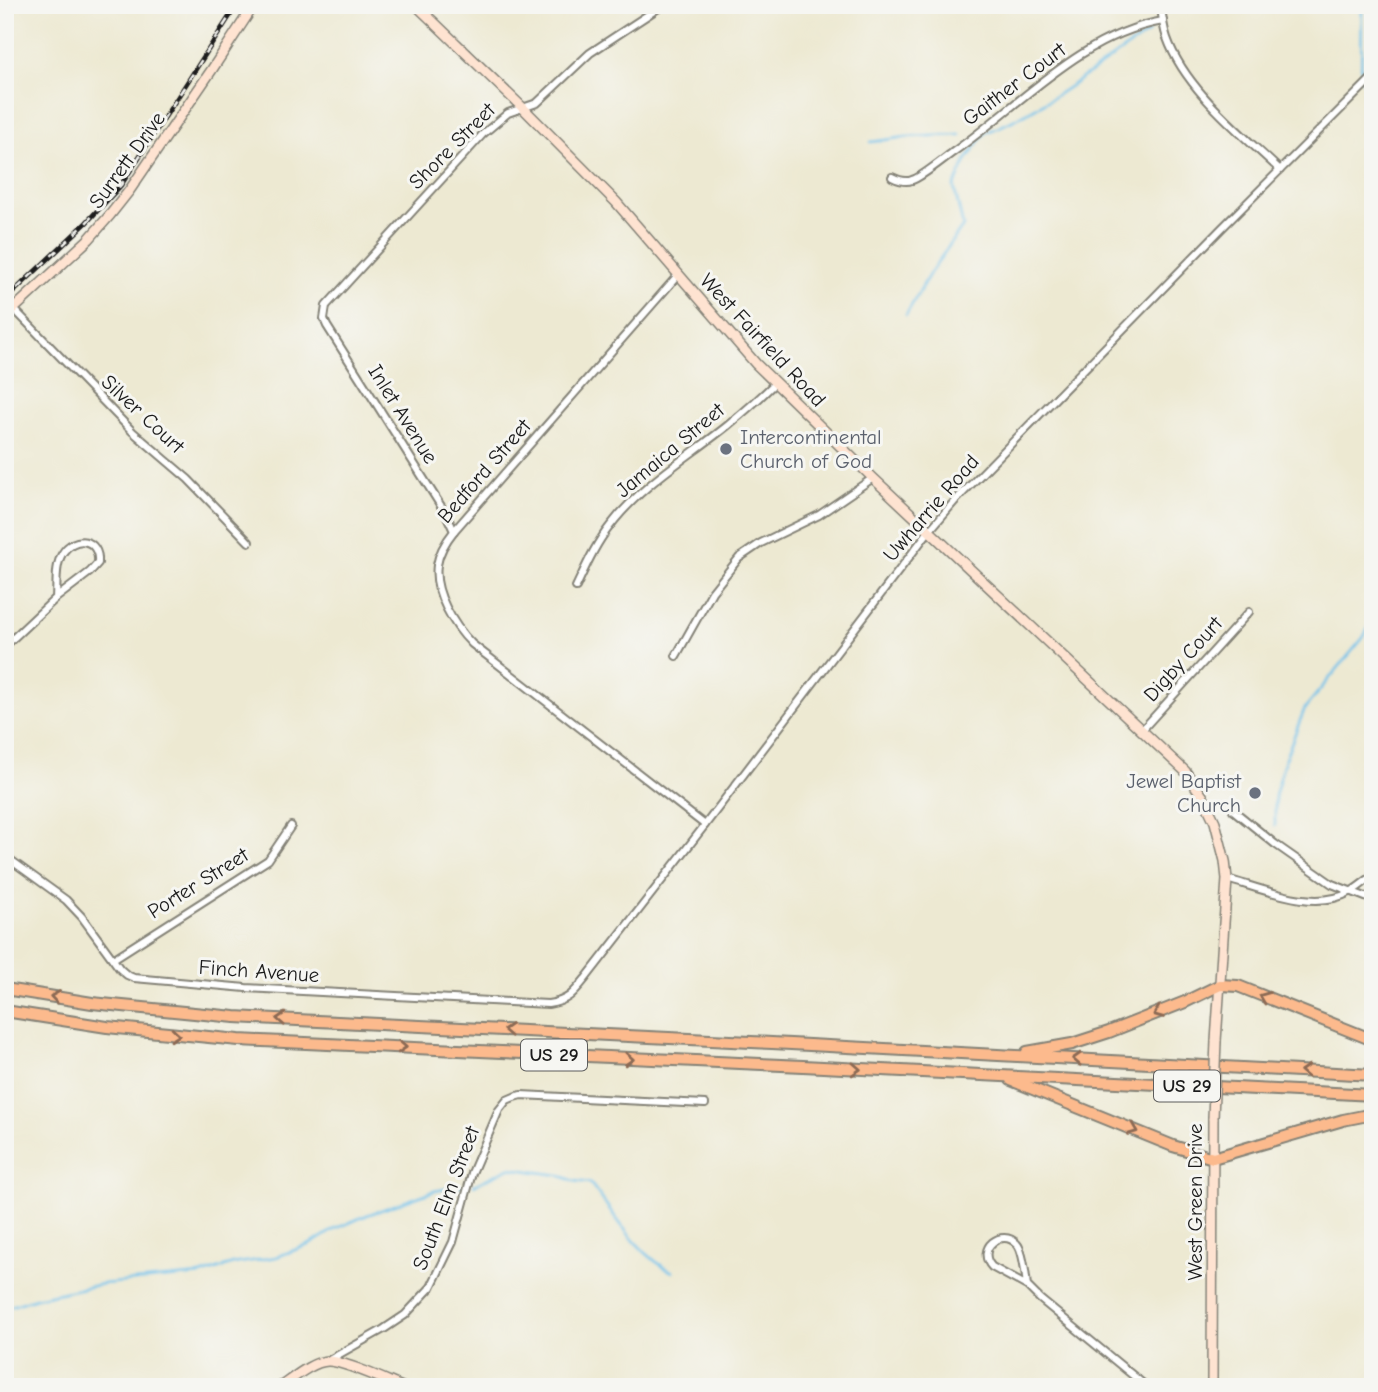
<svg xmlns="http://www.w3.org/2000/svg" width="1378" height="1392" viewBox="0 0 1378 1392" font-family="'Comic Neue',sans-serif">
	<rect width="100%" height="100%" fill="#f6f6f2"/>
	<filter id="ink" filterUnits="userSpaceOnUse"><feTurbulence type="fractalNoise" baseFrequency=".0143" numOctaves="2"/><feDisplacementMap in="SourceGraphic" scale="14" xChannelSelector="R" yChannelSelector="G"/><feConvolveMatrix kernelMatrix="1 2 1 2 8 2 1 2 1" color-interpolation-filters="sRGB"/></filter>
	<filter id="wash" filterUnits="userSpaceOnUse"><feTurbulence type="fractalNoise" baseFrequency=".00686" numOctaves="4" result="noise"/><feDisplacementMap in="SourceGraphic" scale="28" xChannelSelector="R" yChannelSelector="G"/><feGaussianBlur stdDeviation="1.57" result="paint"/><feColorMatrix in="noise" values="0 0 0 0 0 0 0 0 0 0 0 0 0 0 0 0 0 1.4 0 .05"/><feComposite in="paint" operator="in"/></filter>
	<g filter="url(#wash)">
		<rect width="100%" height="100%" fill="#ede9d2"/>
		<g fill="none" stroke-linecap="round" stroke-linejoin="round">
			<g stroke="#70c1eb" stroke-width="2.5">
				<path d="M1172 6 1173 5"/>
				<path d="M1361 80 1362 5"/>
				<path d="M1364 94 1373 126"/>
				<path d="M985 133C1044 110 1095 67 1149 33"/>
				<path d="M871 142 906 137 960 135"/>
				<path d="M906 315 930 273 963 226 954 187 967 159 985 133"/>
				<path d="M1275 826V796L1285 759 1305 708 1363 638 1373 620"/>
				<path d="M474 1185 509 1168 559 1175 574 1181 590 1183C612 1211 639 1257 673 1272"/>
				<path d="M5 1308 36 1298 102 1284 201 1275 233 1264 276 1257 311 1244 335 1229 367 1215 434 1191 461 1186"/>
			</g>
		</g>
	</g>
	<g filter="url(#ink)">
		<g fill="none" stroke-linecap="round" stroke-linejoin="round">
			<g stroke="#848277" stroke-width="10">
				<g id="street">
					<path d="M1161 5C1162 16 1163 27 1167 38 1185 89 1241 133 1280 170"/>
					<path d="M892 177C898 180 905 183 912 180 921 178 947 156 956 150 1021 104 1081 35 1163 21"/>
					<path d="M679 274 454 531C446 541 439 552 437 565 433 592 454 626 472 644L705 825"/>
					<path d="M14 309 133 432 188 479 249 542"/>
					<path d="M454 531 446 514 327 326 324 319 326 306 483 134 508 113 537 103 590 53 663 5"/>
					<path d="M576 587C586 566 595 545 610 526 641 485 687 458 727 426 744 412 760 398 775 383"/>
					<path d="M5 646 56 598 90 572 98 563C100 538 74 534 62 554 55 566 57 583 56 598"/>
					<path d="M676 656 712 592 739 558 761 543 819 515 873 478"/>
					<path d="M1142 730 1249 612"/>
					<path d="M1233 810 1275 844 1332 884 1373 900"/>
					<path d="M5 856 66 900 82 917 120 969 127 975 134 978 246 988 548 1004C568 1001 574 993 586 978L705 825 929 531 954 502 1221 229 1373 77"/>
					<path d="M1227 879C1263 889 1315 912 1350 892 1358 888 1365 881 1373 876"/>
					<path d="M113 959 268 860 291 826"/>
					<path d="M1027 1286C1026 1277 1023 1250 1017 1244 1002 1227 975 1249 992 1267L1027 1286 1040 1299 1147 1387"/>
					<path d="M329 1360 384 1329 405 1315 431 1287 453 1242 472 1173 499 1110 507 1100 514 1097 521 1095 705 1104"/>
				</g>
			</g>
			<g stroke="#848277" stroke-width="12">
				<g id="secondary">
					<path d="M416 5 523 108 616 202 756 364 873 478 1185 771 1203 797 1215 822 1225 861 1227 879 1216 1041"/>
					<path d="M5 317 89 239 110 215 129 191 211 71 254 5"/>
					<path d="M280 1387C292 1379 313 1361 328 1361 344 1361 385 1380 402 1387"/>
					<path d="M1212 1387 1213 1118"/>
				</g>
			</g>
			<g stroke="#848277" stroke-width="14">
				<g id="highway">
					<path d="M5 989 92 1003 235 1017 772 1043 1373 1075"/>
					<path d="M5 1011 107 1027 239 1040 803 1066 1373 1095"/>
					<path d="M1027 1052 1072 1044 1109 1032 1185 1002 1220 985 1238 986 1373 1040"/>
					<path d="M1011 1080 1173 1146 1213 1158 1343 1120 1373 1114"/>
				</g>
			</g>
			<use href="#street" stroke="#fff" stroke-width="6"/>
			<use href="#secondary" stroke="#fee3d1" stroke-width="9"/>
			<use href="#highway" stroke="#fcba8d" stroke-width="10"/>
			<g stroke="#1c1c1c" stroke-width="5">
				<path id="rail" d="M5 300 86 223 121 185 237 5"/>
			</g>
			<use href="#rail" stroke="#f6f6f2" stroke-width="2.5" stroke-dasharray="8" stroke-linecap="butt"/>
			<g stroke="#848277" stroke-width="12" stroke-linecap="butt">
				<path id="secondary-bridge" d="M1213 1118 1216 1041"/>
			</g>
			<use href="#secondary-bridge" stroke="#fee3d1" stroke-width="9"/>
		</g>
		<defs><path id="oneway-chevron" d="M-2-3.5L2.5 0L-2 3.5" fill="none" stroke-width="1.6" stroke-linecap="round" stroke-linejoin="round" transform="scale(1.75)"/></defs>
		<g stroke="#8c6b54">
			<use href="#oneway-chevron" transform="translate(55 997) rotate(-171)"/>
			<use href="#oneway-chevron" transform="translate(1264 997) rotate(-158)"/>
			<use href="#oneway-chevron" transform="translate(1158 1013) rotate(159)"/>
			<use href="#oneway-chevron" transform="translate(281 1019) rotate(-177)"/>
			<use href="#oneway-chevron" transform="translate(508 1030) rotate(-177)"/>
			<use href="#oneway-chevron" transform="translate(175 1035) rotate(5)"/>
			<use href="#oneway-chevron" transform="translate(402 1047) rotate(3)"/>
			<use href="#oneway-chevron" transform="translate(629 1059) rotate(3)"/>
			<use href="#oneway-chevron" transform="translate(1077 1059) rotate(-177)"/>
			<use href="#oneway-chevron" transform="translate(856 1069) rotate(3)"/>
			<use href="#oneway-chevron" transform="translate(1305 1071) rotate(-177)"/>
			<use href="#oneway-chevron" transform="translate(1133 1130) rotate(22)"/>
		</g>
	</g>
	<g fill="#6b7280" stroke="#f6f6f2" stroke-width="2.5">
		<circle cx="726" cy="449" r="7"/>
		<circle cx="1255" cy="793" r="7"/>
	</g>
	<g text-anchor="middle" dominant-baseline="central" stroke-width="6" stroke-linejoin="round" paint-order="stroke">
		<g fill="#f6f6f2" stroke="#5d5d5c" stroke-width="2">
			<rect x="521" y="1039.5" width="66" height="31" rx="5"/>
			<rect x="1154" y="1070.5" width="66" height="31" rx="5"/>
		</g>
		<g font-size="19" font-weight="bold" fill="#1c1c1c">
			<text x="554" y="1055">US 29</text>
			<text x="1187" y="1086">US 29</text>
		</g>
		<g font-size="21" fill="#1c1c1c" stroke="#f6f6f2">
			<text transform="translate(1014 84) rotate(-37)">Gaither Court</text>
			<text transform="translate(452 146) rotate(-45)">Shore Street</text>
			<text transform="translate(127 160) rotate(-54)">Surrett Drive</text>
			<text transform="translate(763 340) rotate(47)">West Fairfield Road</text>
			<text transform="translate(143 414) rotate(43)">Silver Court</text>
			<text transform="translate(403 414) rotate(58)">Inlet Avenue</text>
			<text transform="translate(670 450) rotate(-40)">Jamaica Street</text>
			<text transform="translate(484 471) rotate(-49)">Bedford Street</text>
			<text transform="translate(931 508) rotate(-49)">Uwharrie Road</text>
			<text transform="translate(1183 659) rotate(-48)">Digby Court</text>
			<text transform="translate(198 883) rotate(-32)">Porter Street</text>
			<text transform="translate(259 971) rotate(4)">Finch Avenue</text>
			<text transform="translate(446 1198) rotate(-69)">South Elm Street</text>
			<text transform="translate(1195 1202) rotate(-90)">West Green Drive</text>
		</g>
		<g font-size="21" fill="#5b616d" stroke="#f6f6f2" text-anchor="start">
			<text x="740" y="437">Intercontinental<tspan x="740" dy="24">Church of God</tspan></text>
			<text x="1241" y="781" text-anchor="end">Jewel Baptist<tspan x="1241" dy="24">Church</tspan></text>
		</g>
	</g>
	<rect width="1378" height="1392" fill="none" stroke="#f6f6f2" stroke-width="28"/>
</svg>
